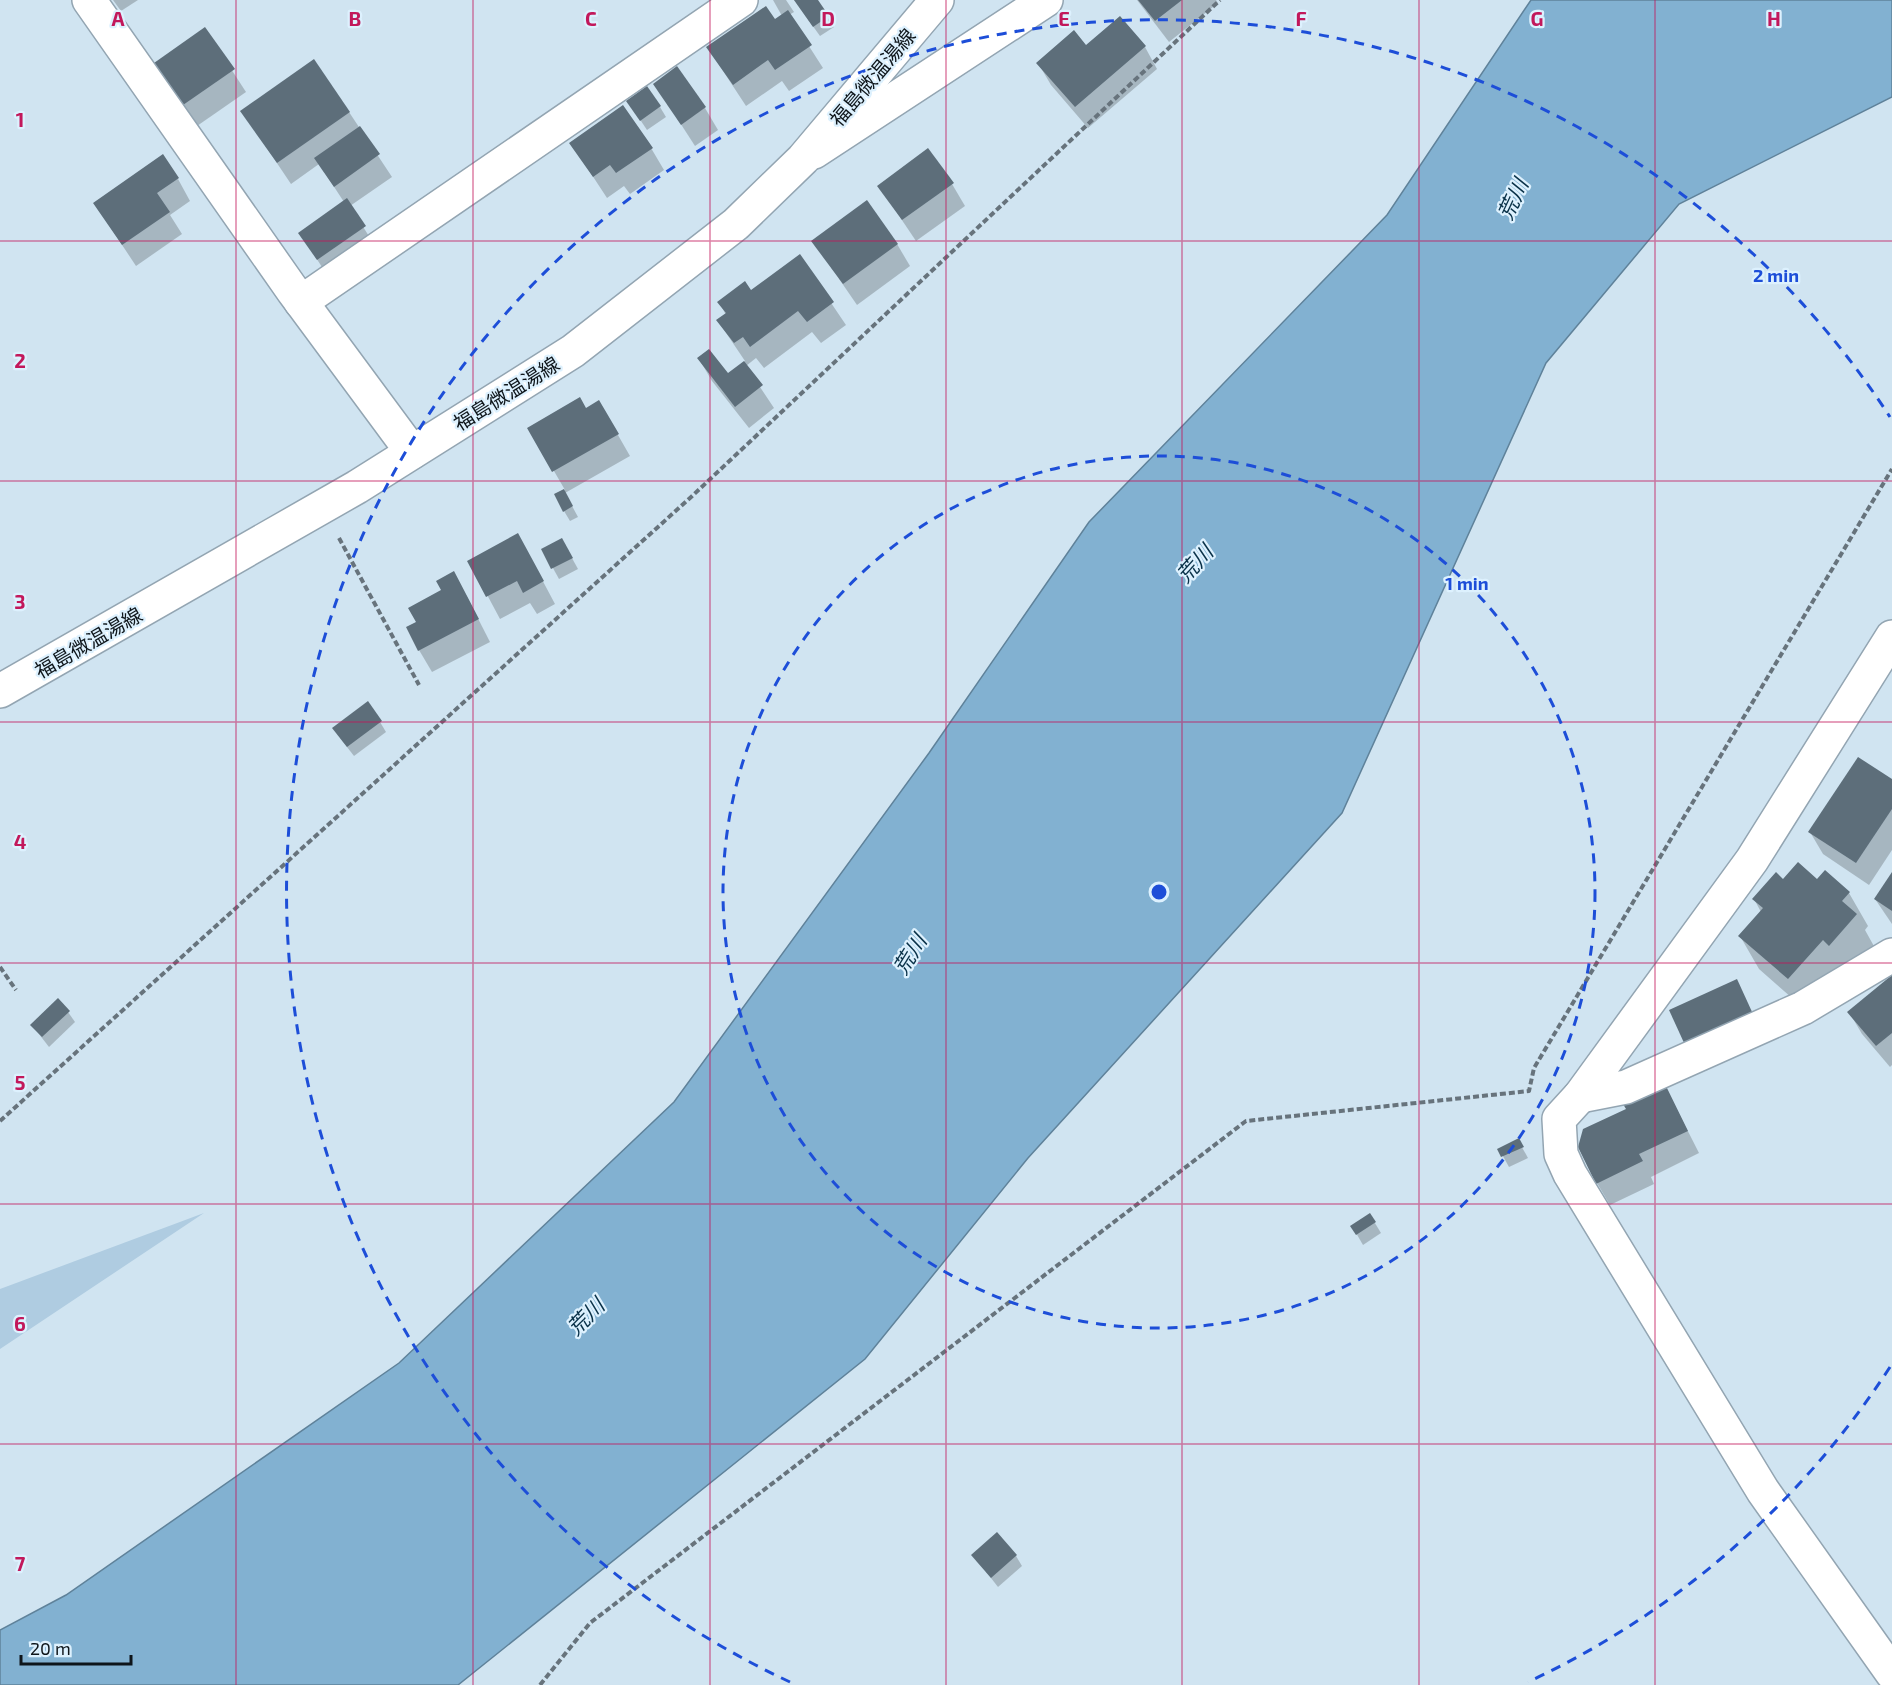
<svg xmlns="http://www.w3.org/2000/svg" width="1892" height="1685" viewBox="0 0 1892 1685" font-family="'Exo 2','Noto Sans JP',sans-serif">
	<rect width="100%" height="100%" fill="#d0e4f1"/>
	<path fill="#afcce1" d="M204 1213 0 1349V1289Z"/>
	<path fill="#82b1d1" stroke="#5f829a" stroke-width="1.5" d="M1531 0H1892V97L1679 204 1546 363 1342 813 1028 1158 865 1359 458 1685H0V1630L66 1595 399 1363 674 1102 929 753 1089 522 1387 215Z"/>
	<g fill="#0003">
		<path d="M113 0H138L121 11Z"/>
		<path d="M773 0H786L794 12 789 15 823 68 789 91 782 81 746 106 708 48 782 16Z"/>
		<path d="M794 0H816L834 27 820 36Z"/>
		<path d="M1137 0H1216L1218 3 1169 42Z"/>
		<path d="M1120 18 1145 47 1157 69 1088 128 1051 85 1038 63 1086 47Z"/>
		<path d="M205 29 246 92 197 126 156 63Z"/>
		<path d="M655 84 705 108 718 130 695 146Z"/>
		<path d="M660 107 666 117 647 130 635 112Z"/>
		<path d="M242 111 349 112 392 177 350 206 377 249 331 281 300 233 344 202 319 164 291 184Z"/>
		<path d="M571 143 651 148 664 170 630 194 624 186 607 198Z"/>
		<path d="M178 179 190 201 170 215 182 234 136 266 95 204Z"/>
		<path d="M952 184 965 206 916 241 879 186Z"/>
		<path d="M813 241 897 244 910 266 857 305Z"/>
		<path d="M800 257 846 325 821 343 812 332 764 368 756 358 746 366 774 408 749 428 712 381 699 359 728 375 745 361 718 321 726 315 719 302 751 292Z"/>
		<path d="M599 402 630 456 565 493 578 517 570 521 564 511 565 490 529 428 585 410Z"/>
		<path d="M562 540 578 569 559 579 543 550Z"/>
		<path d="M530 557 555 604 537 614 530 603 500 619 469 561Z"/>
		<path d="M466 595 490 642 432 672 419 650Z"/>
		<path d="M380 722 386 732 354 756 340 738Z"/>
		<path d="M1892 781V850L1869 885 1823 854 1810 832Z"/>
		<path d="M1825 872 1849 893 1868 926 1865 930 1875 948 1808 1012 1759 969 1740 936 1761 912 1754 899 1783 881H1817Z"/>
		<path d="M1892 875V924L1875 899Z"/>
		<path d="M1892 977V1065L1890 1067 1862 1034 1849 1012Z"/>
		<path d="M68 1012 75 1022 49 1047 32 1025Z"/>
		<path d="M1665 1086 1699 1153 1651 1177 1654 1184 1610 1205 1597 1183 1628 1110Z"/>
		<path d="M1518 1140 1528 1158 1509 1167 1499 1149Z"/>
		<path d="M1370 1215 1381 1233 1363 1245 1352 1226Z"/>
		<path d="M973 1555 1016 1556 1022 1566 998 1587Z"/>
	</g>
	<g fill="#5d6e7a">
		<path d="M794 0H818L829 16 813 27Z"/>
		<path d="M1138 0H1182L1155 21Z"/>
		<path d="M766 6 775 19 788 10 812 45 775 70 768 60 733 85 706 47Z"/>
		<path d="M1120 16 1146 46 1075 107 1036 63 1074 30 1086 45Z"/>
		<path d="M205 27 235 69 183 105 154 63Z"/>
		<path d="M314 59 350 112 277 163 240 111Z"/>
		<path d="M677 66 706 107 681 125 653 84Z"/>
		<path d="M647 86 661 106 640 121 626 101Z"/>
		<path d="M623 105 653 148 616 173 610 165 593 177 569 143Z"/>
		<path d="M360 126 380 154 334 187 314 158Z"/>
		<path d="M928 148 954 183 902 220 877 186Z"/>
		<path d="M163 154 179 178 157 193 170 212 122 245 93 203Z"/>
		<path d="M347 198 366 226 317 260 298 233Z"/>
		<path d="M867 200 898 244 843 284 811 241Z"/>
		<path d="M800 254 834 302 807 322 798 311 750 347 743 337 734 343 716 320 726 313 717 302 745 281 751 290Z"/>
		<path d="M709 349 728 373 744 361 763 385 735 407 697 358Z"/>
		<path d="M580 397 586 408 599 400 619 434 552 472 527 428Z"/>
		<path d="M564 489 573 506 563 512 554 494Z"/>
		<path d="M518 533 544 581 523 593 517 581 486 597 467 561Z"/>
		<path d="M562 538 573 558 551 569 541 549Z"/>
		<path d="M454 571 479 619 418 651 406 627 416 622 408 608 441 590 436 581Z"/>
		<path d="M368 701 382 721 347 747 332 728Z"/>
		<path d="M1858 757 1892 779V809L1856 863 1808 832Z"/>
		<path d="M1798 862 1817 879 1825 870 1850 892 1842 901 1857 914 1829 946 1823 940 1788 979 1738 936 1763 908 1752 899 1776 872 1783 879Z"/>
		<path d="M1892 872V911L1874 899Z"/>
		<path d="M1892 975V1033L1876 1046 1847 1012Z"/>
		<path d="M1737 979 1753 1014 1685 1045 1669 1010Z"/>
		<path d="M58 998 70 1011 42 1037 30 1025Z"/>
		<path d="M1665 1084 1688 1131 1639 1154 1643 1161 1596 1184 1578 1147 1583 1129 1626 1109 1623 1104Z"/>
		<path d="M1519 1138 1524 1147 1501 1157 1497 1149Z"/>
		<path d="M1370 1213 1376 1222 1356 1235 1350 1226Z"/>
		<path d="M997 1532 1017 1555 991 1578 971 1555Z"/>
	</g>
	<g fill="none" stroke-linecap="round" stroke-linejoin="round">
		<g stroke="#93a5b2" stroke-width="36">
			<g id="minor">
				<path d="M89 0 293 291 412 452"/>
				<path d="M814 152 1046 0"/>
				<path d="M301 302 741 0"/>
				<path d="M1892 637 1752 860 1580 1096 1559 1119 1561 1154 1570 1174 1763 1491 1892 1673"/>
				<path d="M1580 1096 1626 1087 1803 1008 1892 955"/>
			</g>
		</g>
		<g stroke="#93a5b2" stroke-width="36">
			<path id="secondary" d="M0 691 357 487 573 351 736 224 803 159 937 0"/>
		</g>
		<g stroke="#67737c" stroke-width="4" stroke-dasharray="6 3" stroke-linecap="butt">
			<path d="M339 538 419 685"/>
			<path d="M0 967 16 990"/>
			<path d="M0 1121 690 498 1220 0"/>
			<path d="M540 1685 590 1623 1246 1121 1529 1091 1534 1068 1892 469"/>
		</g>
		<use href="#minor" stroke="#fff" stroke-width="33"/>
		<use href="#secondary" stroke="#fff" stroke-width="33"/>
	</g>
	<path fill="none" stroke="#c2185b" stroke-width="1.5" stroke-opacity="0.55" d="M236 0V1685M473 0V1685M710 0V1685M946 0V1685M1182 0V1685M1419 0V1685M1655 0V1685M0 241H1892M0 481H1892M0 722H1892M0 963H1892M0 1204H1892M0 1444H1892"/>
	<g fill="none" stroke="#1d4ed8" stroke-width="3" stroke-dasharray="10 8">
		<circle cx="1159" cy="892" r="436"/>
		<path d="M1890 1367A872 872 0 0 1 1528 1682M790 1682A872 872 0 1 1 1890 417"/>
	</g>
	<g text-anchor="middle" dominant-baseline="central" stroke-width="4.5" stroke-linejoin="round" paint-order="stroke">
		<g font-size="20" fill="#0e151a" stroke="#ddf1fe">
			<text transform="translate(872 77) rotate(-50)">福島微温湯線</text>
			<text transform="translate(506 393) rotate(-32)">福島微温湯線</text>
			<text transform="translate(88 642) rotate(-30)">福島微温湯線</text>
		</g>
		<g font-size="21" font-style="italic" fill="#093148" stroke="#ddf1fe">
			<text transform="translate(1512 199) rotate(-65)">荒川</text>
			<text transform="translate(1194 563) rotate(-48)">荒川</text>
			<text transform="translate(909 954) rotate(-58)">荒川</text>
			<text transform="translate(585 1316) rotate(-45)">荒川</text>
		</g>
	</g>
	<g font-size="20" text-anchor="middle" font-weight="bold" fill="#c2185b" stroke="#ddf1fe" stroke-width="4.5" stroke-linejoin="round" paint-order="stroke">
		<text x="118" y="26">A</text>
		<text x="355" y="26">B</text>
		<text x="591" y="26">C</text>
		<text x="828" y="26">D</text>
		<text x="1064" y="26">E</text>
		<text x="1301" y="26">F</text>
		<text x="1537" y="26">G</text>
		<text x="1774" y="26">H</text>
		<text x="20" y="127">1</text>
		<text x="20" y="368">2</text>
		<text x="20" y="609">3</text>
		<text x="20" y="849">4</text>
		<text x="20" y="1090">5</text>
		<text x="20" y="1331">6</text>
		<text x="20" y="1571">7</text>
	</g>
	<circle cx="1159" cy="892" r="9" fill="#1d4ed8" stroke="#ddf1fe" stroke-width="3"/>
	<g font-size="18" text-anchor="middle" font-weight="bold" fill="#1d4ed8" stroke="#ddf1fe" stroke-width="4.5" stroke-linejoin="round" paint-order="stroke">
		<text x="1776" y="282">2 min</text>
		<text x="1467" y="590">1 min</text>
	</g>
	<path d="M21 1655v9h110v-9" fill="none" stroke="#0e151a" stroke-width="3"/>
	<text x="30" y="1655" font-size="18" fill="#0e151a" stroke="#ddf1fe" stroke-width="4.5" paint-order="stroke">20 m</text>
</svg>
